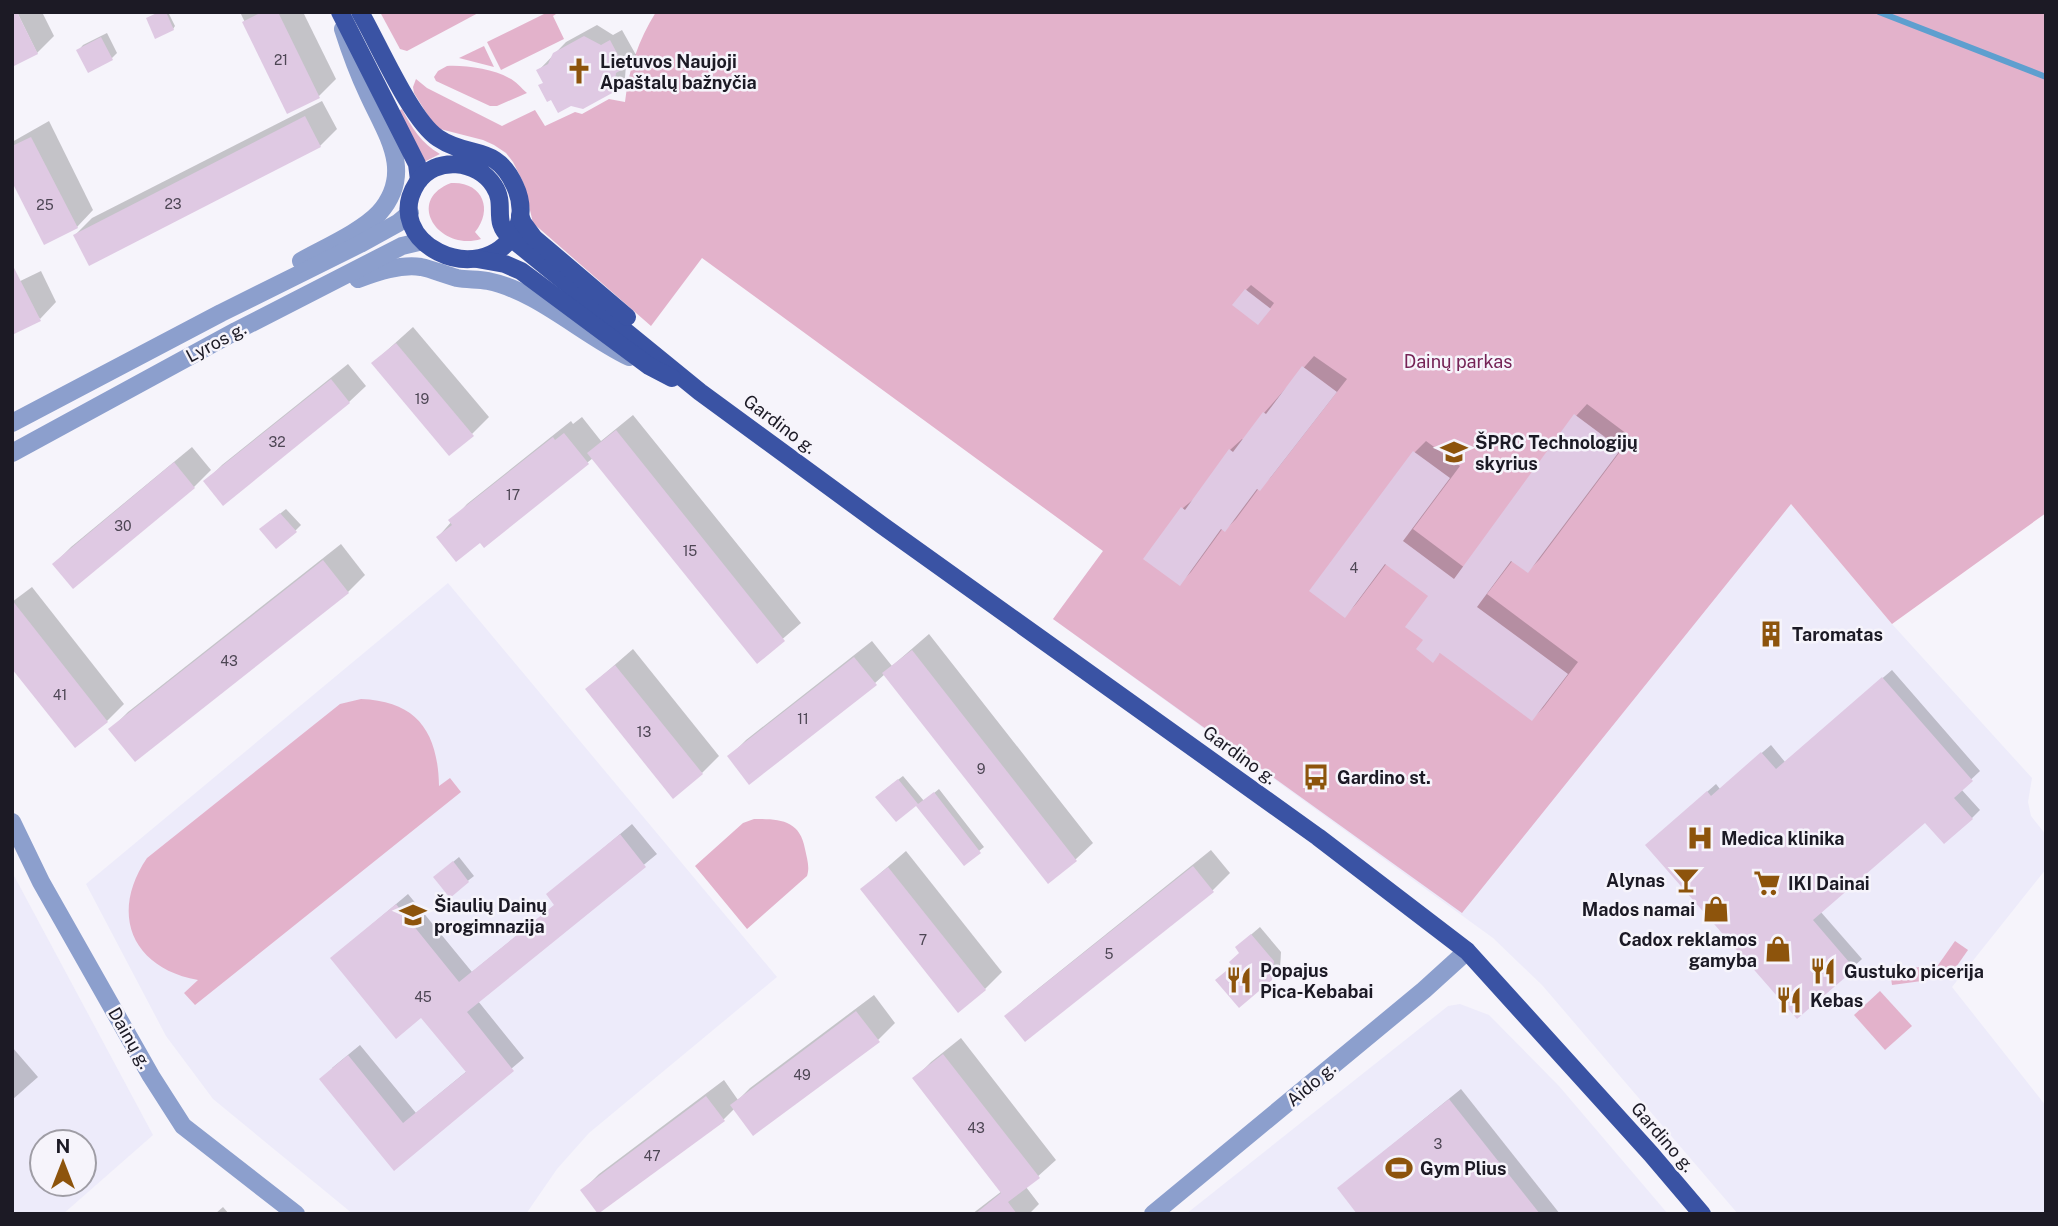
<svg xmlns="http://www.w3.org/2000/svg" width="2058" height="1226" viewBox="0 0 2058 1226" font-family="'Public Sans',sans-serif">
	<rect width="100%" height="100%" fill="#f6f4fb"/>
	<g fill="#edebfa" fill-rule="evenodd">
		<path d="M1242 193 1791 504 1892 624 2032 778 2028 802 2031 816 2046 835V869L1952 987 2046 1106V1214H1738L1542 985 1493 938 1053 619 1103 551 1040 504Z"/>
		<path d="M448 583 777 977 589 1133 557 1169 526 1214H353L213 1099 166 1036 86 884Z"/>
		<path d="M12 872 153 1135 63 1214H12ZM84 1142V1184H42V1142Z"/>
		<path d="M1460 1004 1489 1015 1559 1086 1668 1214H1186L1448 1006Z"/>
	</g>
	<g fill="#e3b2cb">
		<path d="M380 12H480L407 51 400 49Z"/>
		<path d="M548 12H559L553 16 564 39 501 70 487 42Z"/>
		<path d="M656 12H2046V513L1892 624 1791 504 1462 913 1053 619 1103 551 702 258 651 326 533 223 524 184 513 162 506 153 494 145 483 140 440 129 432 122 414 93 413 87 416 79 427 88 502 126 535 110 545 126 575 112 582 114 609 99 625 102C629 68 638 41 656 12Z"/>
		<path d="M484 46 494 67 459 58Z"/>
		<path d="M447 66C465 65 493 69 509 78 516 81 521 88 527 93L497 106H490L436 81 434 77 438 71Z"/>
		<path d="M402 109C412 128 421 143 440 154L424 162 399 111Z"/>
		<path d="M451 183C482 181 494 209 475 232L481 239C440 252 404 201 451 183Z"/>
		<path d="M361 699C417 701 438 732 439 786L450 778 461 792 195 1005 184 993 198 980C132 968 109 914 147 858L340 704Z"/>
		<path d="M754 819C780 819 800 820 805 849 807 859 810 867 807 876L747 929 695 866 743 823Z"/>
		<path d="M1955 941 1968 950 1949 977 1936 968Z"/>
		<path d="M1927 966 1929 980 1892 985 1890 971Z"/>
		<path d="M1880 991 1912 1026 1885 1050 1854 1015Z"/>
	</g>
	<g fill="#0003">
		<path d="M17 12H42L54 36 37 53Z"/>
		<path d="M159 12H168L175 26 173 29Z"/>
		<path d="M240 12H303L336 79 319 96 288 112Z"/>
		<path d="M597 25 613 35 622 30 636 55 626 65 625 78 613 90 544 82 538 71 566 42Z"/>
		<path d="M107 33 117 53 112 58 78 51 83 45Z"/>
		<path d="M322 101 337 129 320 146 75 235 92 218Z"/>
		<path d="M49 121 93 210 77 227 12 179V142Z"/>
		<path d="M41 271 56 302 40 319 12 285Z"/>
		<path d="M1251 285 1274 303 1263 318 1246 290Z"/>
		<path d="M413 327 489 417 472 434 373 363Z"/>
		<path d="M1314 356 1347 379 1271 477 1259 488 1236 519 1225 530 1223 528 1191 572 1179 584 1183 508 1195 498 1230 450 1242 439 1244 440 1264 413Z"/>
		<path d="M348 364 366 386 349 402 206 481 222 465Z"/>
		<path d="M1587 404 1631 437 1539 560 1528 571 1513 560 1487 594 1578 662 1543 708 1532 719 1441 652 1433 660 1431 596 1387 563 1356 604 1345 616 1311 590 1415 452 1426 441 1460 466 1413 529 1465 568 1576 416Z"/>
		<path d="M633 415 801 623 757 661 593 458 484 546 480 540 438 537 467 504 571 421 573 424 582 417 601 441Z"/>
		<path d="M192 447 211 470 194 487 73 587 54 564 71 547Z"/>
		<path d="M286 509 301 525 295 531 267 524Z"/>
		<path d="M341 544 365 575 348 592 135 759 111 729 128 712Z"/>
		<path d="M32 587 124 704 107 721 75 746 12 602Z"/>
		<path d="M929 634 1093 843 1076 859 1048 881 885 674 875 683 729 757 746 740 872 641 892 666Z"/>
		<path d="M633 649 719 756 702 773 587 689Z"/>
		<path d="M1892 670 1980 771 1961 789 1980 810 1972 818 1925 821 1820 911 1862 959 1797 1017 1656 837 1716 784 1720 789 1771 745 1785 762Z"/>
		<path d="M903 776 924 801 939 789 984 847 979 851 916 804 882 792Z"/>
		<path d="M632 824 657 854 478 1001 524 1058 394 1168 332 1068 360 1045 416 1113 467 1071 422 1015 332 958 408 894 472 972 556 904 548 895Z"/>
		<path d="M1211 850 1230 873 1213 890 1026 1040 1007 1016 1024 1000Z"/>
		<path d="M906 851 1002 972 985 989 862 889Z"/>
		<path d="M459 857 474 876 450 895 441 872Z"/>
		<path d="M1260 927 1281 952 1280 970 1271 979 1234 965 1246 939Z"/>
		<path d="M874 995 895 1023 878 1040 735 1108 724 1119 582 1191 599 1174 724 1080 738 1100 750 1088Z"/>
		<path d="M961 1038 1056 1160 1026 1187 1039 1204 1029 1214H972L1002 1191 914 1079 931 1062Z"/>
		<path d="M12 1047 38 1077 12 1100Z"/>
		<path d="M1461 1089 1560 1214H1359L1339 1188Z"/>
		<path d="M223 1207 229 1214H215Z"/>
	</g>
	<g fill="none" stroke-linecap="round" stroke-linejoin="round">
		<path stroke="#5e9fcf" stroke-width="6" d="M1879 12 2046 77"/>
	</g>
	<g fill="#dfc9e3">
		<path d="M12 12H17L38 54 12 67Z"/>
		<path d="M159 12H166L174 30 155 39 146 18Z"/>
		<path d="M262 12H278L320 98 287 114 242 22Z"/>
		<path d="M584 36 601 45 610 40 625 68 616 73 614 92 583 109 571 106 558 113 551 100 547 102 538 85 543 83 536 70 548 64 553 53Z"/>
		<path d="M101 37 113 60 88 73 76 50Z"/>
		<path d="M305 116 321 147 89 266 73 235Z"/>
		<path d="M31 137 78 228 44 245 12 182V146Z"/>
		<path d="M12 264 41 321 12 335Z"/>
		<path d="M1245 289 1271 309 1258 325 1232 305Z"/>
		<path d="M396 343 474 436 449 456 371 363Z"/>
		<path d="M1302 366 1337 392 1260 491 1257 489 1225 532 1221 529 1180 586 1143 559 1181 507 1185 510 1229 449 1233 452 1263 412 1266 414Z"/>
		<path d="M331 379 350 403 223 506 203 481Z"/>
		<path d="M1574 414 1621 449 1528 573 1511 561 1477 607 1568 674 1532 721 1440 653 1433 663 1416 649 1423 640 1405 627 1428 596 1385 564 1345 618 1309 591 1413 451 1450 478 1403 541 1454 579Z"/>
		<path d="M616 430 785 641 757 664 587 453Z"/>
		<path d="M564 433 589 464 484 548 480 543 456 562 436 537 452 525 448 520 553 437 555 440Z"/>
		<path d="M174 462 195 488 73 589 52 564Z"/>
		<path d="M280 513 297 532 276 549 259 529Z"/>
		<path d="M323 560 349 593 135 762 108 729Z"/>
		<path d="M12 600 108 722 75 748 12 669Z"/>
		<path d="M912 650 1077 861 1048 884 882 673Z"/>
		<path d="M854 657 877 685 749 785 727 756Z"/>
		<path d="M615 665 703 774 673 799 585 689Z"/>
		<path d="M1882 677 1973 781 1954 798 1973 819 1944 844 1925 823 1813 920 1855 969 1797 1019 1645 845 1707 791 1711 796 1761 752 1776 769Z"/>
		<path d="M898 779 918 804 934 792 981 853 964 866 916 806 896 822 875 797Z"/>
		<path d="M620 834 646 867 467 1012 514 1071 394 1171 319 1079 348 1055 403 1123 466 1072 421 1018 396 1039 330 958 396 904 459 982 554 905 546 894Z"/>
		<path d="M453 861 469 882 450 898 433 877Z"/>
		<path d="M1193 866 1214 892 1025 1042 1004 1016Z"/>
		<path d="M888 867 986 990 958 1013 860 889Z"/>
		<path d="M1251 934 1274 961 1272 980 1239 1008 1215 980 1232 966 1229 962 1239 953 1235 947Z"/>
		<path d="M856 1011 880 1042 753 1136 730 1105Z"/>
		<path d="M943 1054 1040 1178 1008 1202 1017 1214H975L1001 1193 912 1078Z"/>
		<path d="M706 1096 725 1121 598 1214 580 1190Z"/>
		<path d="M1449 1099 1540 1214H1357L1337 1188Z"/>
	</g>
	<g fill="none" stroke-linecap="round" stroke-linejoin="round">
		<g stroke="#8c9fcd" stroke-width="18">
			<path d="M301 261C324 248 361 232 379 213 415 172 386 134 368 94 358 73 350 51 343 29"/>
			<path d="M358 279C377 272 400 264 421 267 432 269 445 275 457 278 467 280 478 279 488 281 537 291 583 335 629 357"/>
			<path d="M12 423 221 313 360 244 398 223 410 213"/>
			<path d="M12 453 236 331 402 246 423 241"/>
			<path d="M12 822 41 882 151 1076 183 1126 296 1214"/>
			<path d="M1153 1214 1424 990 1467 951"/>
		</g>
		<g stroke="#3a53a4" stroke-width="18">
			<path d="M340 12 417 164 419 180"/>
			<path d="M360 12C378 43 411 120 438 138 469 159 496 143 515 186 522 201 523 219 515 232 480 292 379 242 417 183 435 155 478 160 494 186 507 206 491 221 511 238L700 392 883 526 1318 837 1467 951 1651 1154 1702 1214"/>
			<path d="M520 216 523 223 534 238 627 317"/>
			<path d="M477 259 505 264 521 271 649 366 672 378"/>
		</g>
	</g>
	<defs>
		<g id="church-bare" transform="scale(2.1)"><path d="M-1.2-6h2.4v3.5h3.3v2.4h-3.3V6h-2.4V-.1h-3.3v-2.4h3.3Z" fill="#8d540c" stroke="#f6f4fb" stroke-width="2.5" paint-order="stroke"/></g>
		<g id="school-bare" transform="scale(2.1)"><path d="M0-5L7-2L0 1L-7-2ZM-4 1L0 2.5L4 1V4Q0 6-4 4Z" fill="#8d540c" stroke="#f6f4fb" stroke-width="2.5" paint-order="stroke"/></g>
		<g id="building-bare" transform="scale(2.1)"><path d="M-4-6H4V6H1V3H-1V6H-4ZM-2.5-4.3h1.7v1.8h-1.7ZM.8-4.3h1.7v1.8H.8ZM-2.5-1h1.7V.8h-1.7ZM.8-1h1.7V.8H.8Z" fill="#8d540c" stroke="#f6f4fb" stroke-width="2.5" paint-order="stroke"/></g>
		<g id="bus-bare" transform="scale(2.1)"><path d="M-5-6H5V4H4V6H2V4H-2V6H-4V4H-5ZM-3.5-4V0h7V-4ZM-3.5 1.2v1.5H-2V1.2ZM2 1.2v1.5H3.5V1.2Z" fill="#8d540c" stroke="#f6f4fb" stroke-width="2.5" paint-order="stroke"/></g>
		<g id="hospital-bare" transform="scale(2.1)"><path d="M-5-5h3v3.5h4V-5h3V5h-3V1.5h-4V5h-3Z" fill="#8d540c" stroke="#f6f4fb" stroke-width="2.5" paint-order="stroke"/></g>
		<g id="bar-bare" transform="scale(2.1)"><path d="M-6-5H6L.8 .8V4.5H3.5V6h-7V4.5H-.8V.8Z" fill="#8d540c" stroke="#f6f4fb" stroke-width="2.5" paint-order="stroke"/></g>
		<g id="supermarket-bare" transform="scale(2.1)"><path d="M-6-5.5h2.5l.6 2H6L4.5 2H-2.5L-4.4-4H-6ZM-1.5 3.2a1.3 1.3 0 1 0 .1 0ZM3 3.2a1.3 1.3 0 1 0 .1 0Z" fill="#8d540c" stroke="#f6f4fb" stroke-width="2.5" paint-order="stroke"/></g>
		<g id="shop-bare" transform="scale(2.1)"><path d="M-5-2.5h2.3a2.7 3.5 0 0 1 5.4 0H5L5.5 6h-11ZM-1.5-2.5h3a1.5 2.3 0 0 0-3 0Z" fill="#8d540c" stroke="#f6f4fb" stroke-width="2.5" paint-order="stroke"/></g>
		<g id="restaurant-bare" transform="scale(2.1)"><path d="M-5-6h1v4h1v-4h1v4h1v-4h1v5L-1.5 .5V6h-2V.5L-5-1ZM5-6V6H3V1.5H1.5Q1.5-4 5-6Z" fill="#8d540c" stroke="#f6f4fb" stroke-width="2.5" paint-order="stroke"/></g>
		<g id="stadium-bare" transform="scale(2.1)"><path d="M0-5a6.5 5 0 1 0 0 10a6.5 5 0 1 0 0-10ZM-3.5-1.8h7v3.6h-7Z" fill="#8d540c" stroke="#f6f4fb" stroke-width="2.5" paint-order="stroke"/></g>
	</defs>
	<g fill-rule="evenodd">
		<use href="#church-bare" x="579" y="71"/>
		<use href="#school-bare" x="1454" y="452"/>
		<use href="#building-bare" x="1771" y="634"/>
		<use href="#bus-bare" x="1316" y="777"/>
		<use href="#hospital-bare" x="1700" y="838"/>
		<use href="#bar-bare" x="1686" y="880"/>
		<use href="#supermarket-bare" x="1767" y="883"/>
		<use href="#shop-bare" x="1716" y="909"/>
		<use href="#school-bare" x="413" y="915"/>
		<use href="#shop-bare" x="1778" y="949"/>
		<use href="#restaurant-bare" x="1823" y="971"/>
		<use href="#restaurant-bare" x="1239" y="980"/>
		<use href="#restaurant-bare" x="1789" y="1000"/>
		<use href="#stadium-bare" x="1399" y="1168"/>
	</g>
	<g text-anchor="middle" dominant-baseline="central" stroke-width="5" stroke-linejoin="round" paint-order="stroke">
		<g font-size="14" fill="#4d4654">
			<text x="281" y="60">21</text>
			<text x="173" y="204">23</text>
			<text x="45" y="205">25</text>
			<text x="422" y="399">19</text>
			<text x="277" y="442">32</text>
			<text x="513" y="495">17</text>
			<text x="123" y="526">30</text>
			<text x="690" y="551">15</text>
			<text x="1354" y="568">4</text>
			<text x="229" y="661">43</text>
			<text x="60" y="695">41</text>
			<text x="803" y="719">11</text>
			<text x="644" y="732">13</text>
			<text x="981" y="769">9</text>
			<text x="923" y="940">7</text>
			<text x="1109" y="954">5</text>
			<text x="423" y="997">45</text>
			<text x="802" y="1075">49</text>
			<text x="976" y="1128">43</text>
			<text x="1438" y="1144">3</text>
			<text x="652" y="1156">47</text>
		</g>
		<g font-size="18" font-weight="bold" fill="#1c1a25" stroke="#f6f4fb" text-anchor="start">
			<text x="600" y="61">Lietuvos Naujoji<tspan x="600" dy="21">Apaštalų bažnyčia</tspan></text>
			<text x="1475" y="442">ŠPRC Technologijų<tspan x="1475" dy="21">skyrius</tspan></text>
			<text x="1792" y="634">Taromatas</text>
			<text x="1337" y="777">Gardino st.</text>
			<text x="1721" y="838">Medica klinika</text>
			<text x="1665" y="880" text-anchor="end">Alynas</text>
			<text x="1788" y="883">IKI Dainai</text>
			<text x="434" y="905">Šiaulių Dainų<tspan x="434" dy="21">progimnazija</tspan></text>
			<text x="1695" y="909" text-anchor="end">Mados namai</text>
			<text x="1757" y="939" text-anchor="end">Cadox reklamos<tspan x="1757" dy="21">gamyba</tspan></text>
			<text x="1260" y="970">Popajus<tspan x="1260" dy="21">Pica-Kebabai</tspan></text>
			<text x="1844" y="971">Gustuko picerija</text>
			<text x="1810" y="1000">Kebas</text>
			<text x="1420" y="1168">Gym Plius</text>
		</g>
		<g font-size="18" fill="#1c1a25" stroke="#f6f4fb">
			<text transform="translate(216 342) rotate(-28)">Lyros g.</text>
			<text transform="translate(780 424) rotate(37)">Gardino g.</text>
			<text transform="translate(1240 755) rotate(36)">Gardino g.</text>
			<text transform="translate(130 1038) rotate(60)">Dainų g.</text>
			<text transform="translate(1311 1084) rotate(-40)">Aido g.</text>
			<text transform="translate(1663 1137) rotate(49)">Gardino g.</text>
		</g>
		<g font-size="18" fill="#752356" stroke="#f6f4fb">
			<text x="1458" y="361">Dainų parkas</text>
		</g>
	</g>
	<rect width="2058" height="1226" fill="none" stroke="#1c1a25" stroke-width="28"/>
	<g transform="translate(63 1163)"><circle r="33" fill="#f6f4fb" stroke="#9f9da5" stroke-width="2"/>
	<path d="M0-5L12 26L0 18L-12 26Z" fill="#8d540c"/>
	<text y="-10" font-size="19" font-weight="bold" text-anchor="middle" fill="#1c1a25">N</text>
	</g>
</svg>
